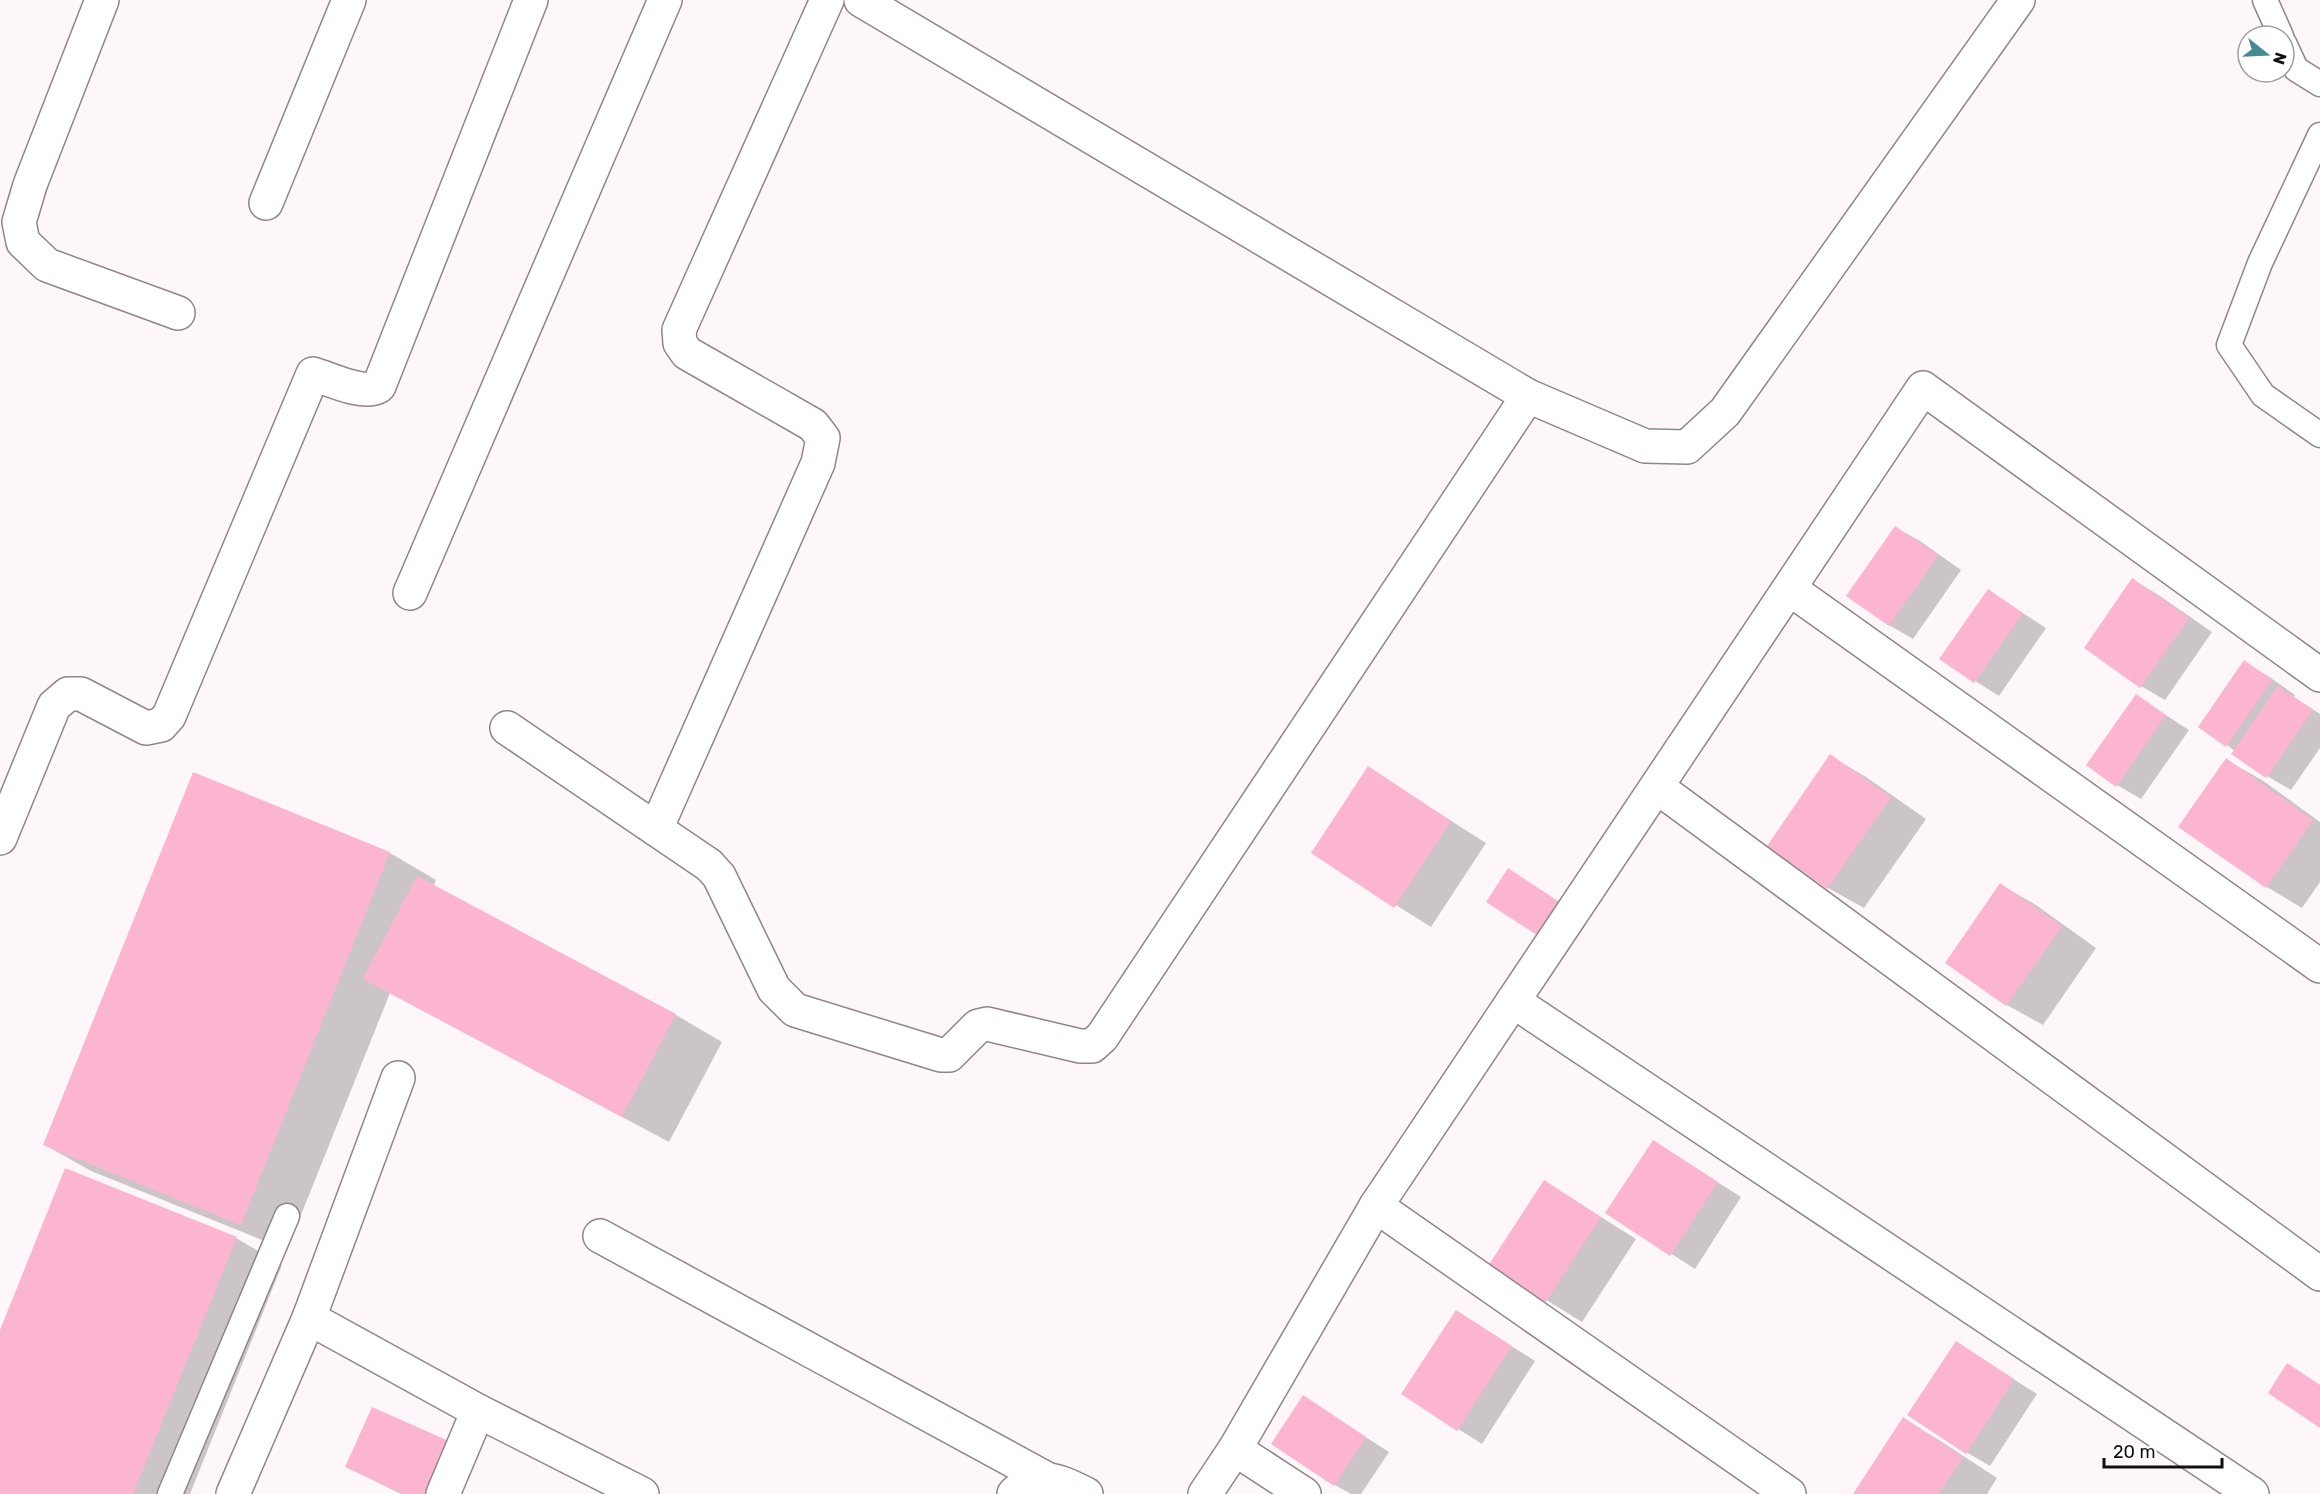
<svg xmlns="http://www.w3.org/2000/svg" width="2320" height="1494" viewBox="0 0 2320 1494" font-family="Rubik,sans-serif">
	<rect width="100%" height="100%" fill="#fef7fa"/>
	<g fill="#0003">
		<path d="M1896 528 1920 541 1961 570 1913 639 1889 625Z"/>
		<path d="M2133 580 2157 594 2212 632 2165 700 2141 686Z"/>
		<path d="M1988 591 2046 628 1999 696 1941 659Z"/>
		<path d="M2244 662 2268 676 2295 695 2294 697 2320 714V748L2291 790 2267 776 2227 745Z"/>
		<path d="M2136 696 2189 730 2141 799 2117 785Z"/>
		<path d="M1830 756 1866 777 1926 819 1864 908 1828 888 1769 845Z"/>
		<path d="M2226 760 2262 780 2320 822V882L2302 908 2267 887Z"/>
		<path d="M1368 768 1486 843 1431 927 1313 853Z"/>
		<path d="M194 774 390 853 436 880 433 887 676 1015 722 1042 669 1142 390 993 287 1250 91 1171 45 1145Z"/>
		<path d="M1532 884 1588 921 1568 951 1544 938Z"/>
		<path d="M2001 885 2036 905 2096 948 2043 1025 2007 1005 1947 963Z"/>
		<path d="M1654 1142 1741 1197 1695 1269 1608 1213Z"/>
		<path d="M1545 1182 1636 1239 1582 1322 1490 1265Z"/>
		<path d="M236 1238 282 1265 190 1494H0V1334Z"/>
		<path d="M1457 1312 1535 1361 1482 1444 1403 1394Z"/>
		<path d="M1956 1343 2037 1394 1990 1466 1966 1452Z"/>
		<path d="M1303 1397 1389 1452 1361 1494H1351L1335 1485Z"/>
		<path d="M1904 1419 1939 1440 1997 1478 1987 1494H1855Z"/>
		<path d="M346 1467 457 1494H401Z"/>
	</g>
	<g fill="#fcb5d0">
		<path d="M1895 526 1938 555 1889 626 1846 596Z"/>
		<path d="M2132 578 2189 618 2140 688 2084 648Z"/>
		<path d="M1988 589 2023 613 1974 683 1939 659Z"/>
		<path d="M2244 660 2272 680 2226 747 2198 727Z"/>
		<path d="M2278 686 2313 710 2266 778 2231 754Z"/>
		<path d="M2136 694 2166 715 2116 787 2086 765Z"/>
		<path d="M1830 754 1891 797 1827 889 1767 846Z"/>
		<path d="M2226 758 2313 820 2266 888 2178 827Z"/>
		<path d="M1368 766 1451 821 1394 908 1311 853Z"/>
		<path d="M193 772 390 852 241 1225 43 1145Z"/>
		<path d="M1508 868 1565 906 1543 939 1486 902Z"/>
		<path d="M417 876 676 1014 622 1117 363 979Z"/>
		<path d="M2000 883 2062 926 2006 1006 1945 963Z"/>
		<path d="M1653 1140 1718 1182 1670 1256 1605 1213Z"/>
		<path d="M65 1168 237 1237 133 1494H0V1330Z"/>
		<path d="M1544 1180 1601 1217 1545 1303 1488 1266Z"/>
		<path d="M1456 1310 1512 1346 1457 1431 1401 1394Z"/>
		<path d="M1956 1341 2014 1379 1966 1454 1907 1415Z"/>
		<path d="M2287 1363 2320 1385V1428L2268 1393Z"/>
		<path d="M1303 1395 1366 1437 1334 1486 1271 1444Z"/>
		<path d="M372 1407 451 1442 427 1494H404L345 1467Z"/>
		<path d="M1903 1417 1963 1457 1938 1494H1853Z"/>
	</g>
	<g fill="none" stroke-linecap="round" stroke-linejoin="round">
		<g stroke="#908589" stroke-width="27">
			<g id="lane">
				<path d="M2265 0 2281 36"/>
				<path d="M2284 43 2296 69 2320 84"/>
				<path d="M2320 135 2260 263 2229 345 2263 395 2320 435"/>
				<path d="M170 1494 287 1216"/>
			</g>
		</g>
		<g stroke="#908589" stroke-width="36">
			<g id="street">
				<path d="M102 0 30 185 19 222 23 242 47 265 178 313"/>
				<path d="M861 0 1528 396 1645 446 1687 447 1725 412 2018 0"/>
				<path d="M266 203 349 0"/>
				<path d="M1790 589 2320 966"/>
				<path d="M410 593 665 0"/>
				<path d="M507 728 709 865 719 876 774 989 795 1010 941 1055H949L978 1026 987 1024 1080 1046H1092L1102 1037 1528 396"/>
				<path d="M1657 787 2320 1274"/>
				<path d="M656 829 818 463 823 438 813 425 687 353 680 343 679 330 827 0"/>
				<path d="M0 838 54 706 68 694H81L146 728 161 725 169 716 313 374C330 379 364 396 379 386L531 0"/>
				<path d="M1513 1001 2252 1494"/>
				<path d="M1376 1206 1789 1494"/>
				<path d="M600 1236 1045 1478"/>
				<path d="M309 1318 478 1411 642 1494"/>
				<path d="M1235 1449 1304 1494"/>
				<path d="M233 1494 309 1318 398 1078"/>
				<path d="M443 1494 478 1411"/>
				<path d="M1014 1494C1037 1469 1059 1481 1086 1494"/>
				<path d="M1205 1494 1235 1449 1376 1206 1923 388 2320 675"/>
			</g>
		</g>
		<use href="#lane" stroke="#fff" stroke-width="24"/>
		<use href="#street" stroke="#fff" stroke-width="33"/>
	</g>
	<g transform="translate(2266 54) rotate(108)"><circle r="28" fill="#ffffff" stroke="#a09f9f" stroke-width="1.5"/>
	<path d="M0-4.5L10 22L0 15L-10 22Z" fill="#438a92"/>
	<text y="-9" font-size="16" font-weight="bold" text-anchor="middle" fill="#120e10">N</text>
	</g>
	<path d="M2104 1458v9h118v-9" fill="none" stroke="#120e10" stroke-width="3"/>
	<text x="2113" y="1458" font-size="18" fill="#120e10" stroke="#ffffff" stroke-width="4.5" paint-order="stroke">20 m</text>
</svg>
